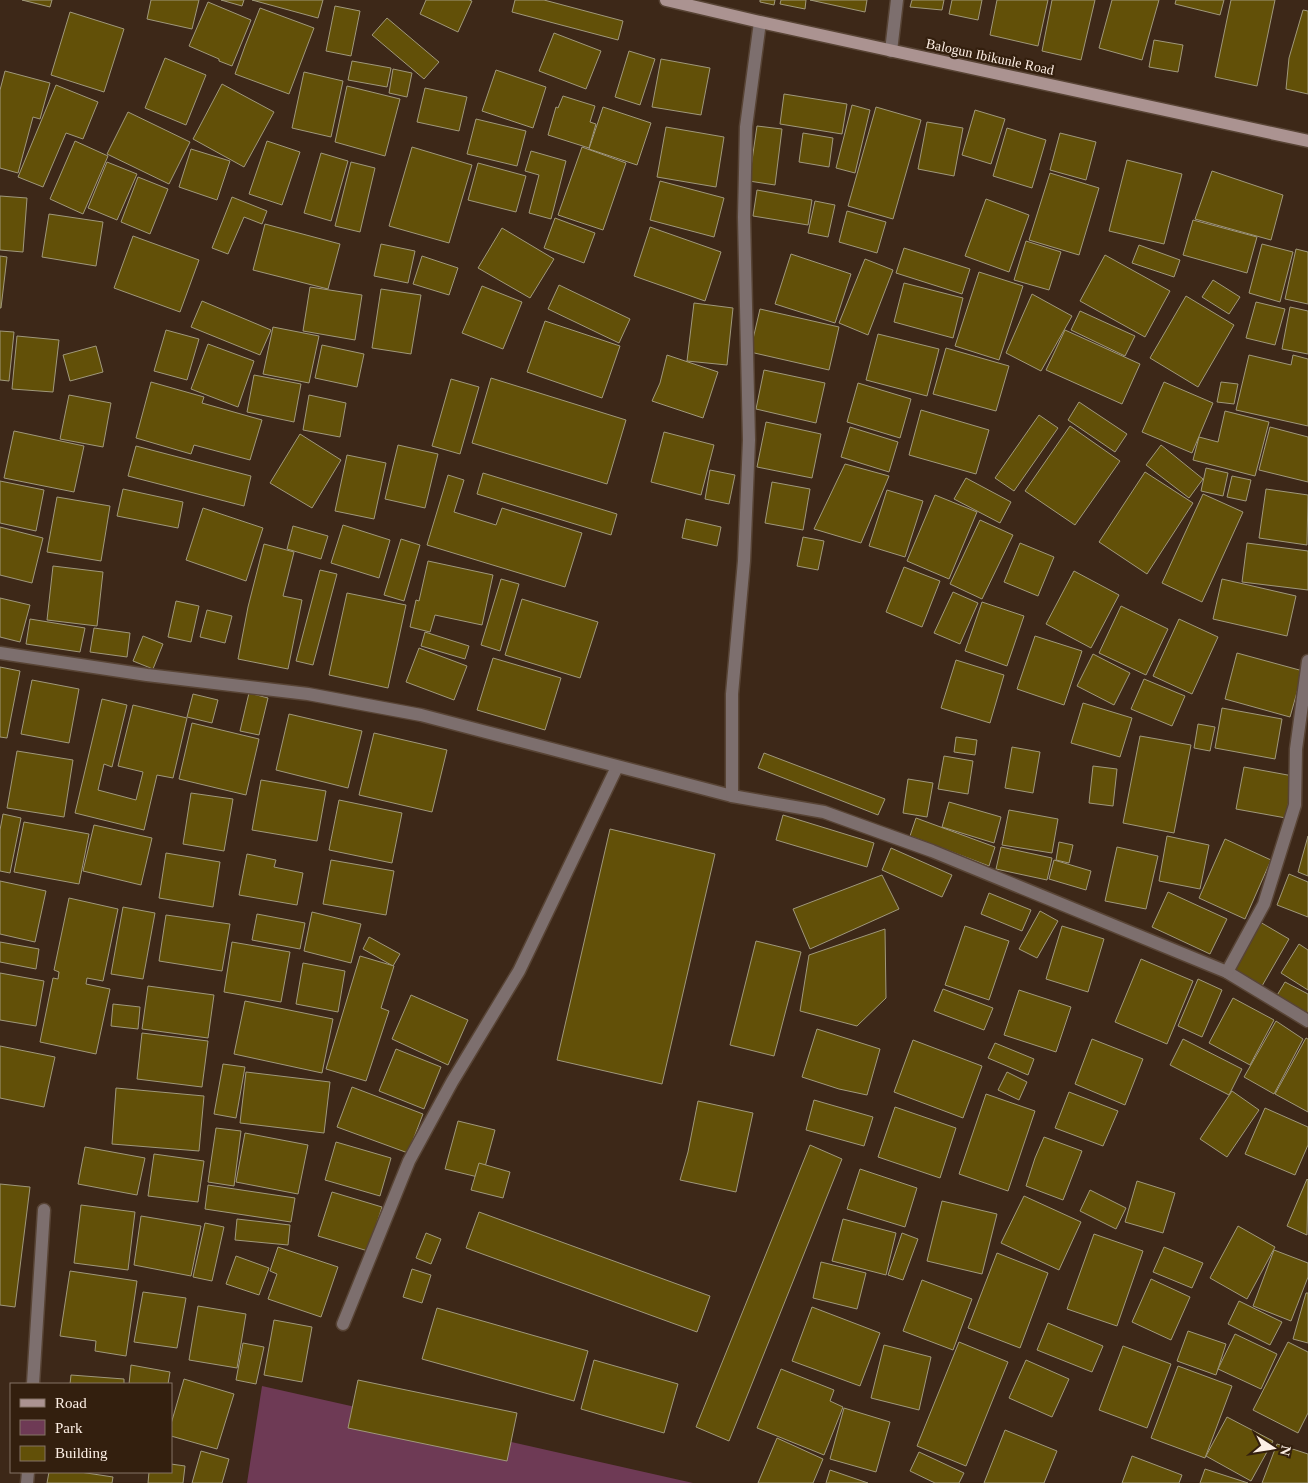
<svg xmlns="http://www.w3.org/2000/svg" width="1308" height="1483" viewBox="0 0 1308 1483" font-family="'Times New Roman',serif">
	<rect width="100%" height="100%" fill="#3d2818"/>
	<path fill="#6e3a55" d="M262 1386 693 1483H247Z"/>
	<g fill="#625008" stroke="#a0987b">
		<path d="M22 0H52L50 7Z"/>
		<path d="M151 0H199L192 29 147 19Z"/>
		<path d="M221 0H244L242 6Z"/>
		<path d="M252 0H323L318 18Z"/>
		<path d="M426 0H469L472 1 458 32 420 14Z"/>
		<path d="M515 0H544L623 21 618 40 512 12Z"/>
		<path d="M760 0H775L774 5 760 2Z"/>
		<path d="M781 0H806L805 9 780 4Z"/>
		<path d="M810 0H867L865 12Z"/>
		<path d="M912 0H944L942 10 910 7Z"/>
		<path d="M952 0H982L978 20 949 14Z"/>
		<path d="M997 0H1048L1038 46 990 35Z"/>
		<path d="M1052 0H1095L1081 60 1042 51Z"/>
		<path d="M1112 0H1159L1142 60 1099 48Z"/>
		<path d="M1176 0H1224L1220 15 1175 4Z"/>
		<path d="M1231 0H1275L1257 86 1215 77Z"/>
		<path d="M208 2 251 20 232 66 219 61V59L189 46Z"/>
		<path d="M335 6 360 11 351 56 326 51Z"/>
		<path d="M260 8 314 28 289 94 235 74 245 46Z"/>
		<path d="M1303 10 1308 11V94L1286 89 1289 58Z"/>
		<path d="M70 12 124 29 104 92 51 75Z"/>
		<path d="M387 18 439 62 424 79 372 35Z"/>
		<path d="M554 33 601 51 586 89 539 71Z"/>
		<path d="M1154 40 1183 45 1178 72 1149 67Z"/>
		<path d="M629 51 655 59 640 105 615 97Z"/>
		<path d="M165 58 206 75 186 125 145 108Z"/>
		<path d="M661 59 710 68 701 115 652 107Z"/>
		<path d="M352 61 391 68 387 87 348 80Z"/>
		<path d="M393 69 412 73 407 97 389 93Z"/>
		<path d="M496 70 546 87 533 128 482 111Z"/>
		<path d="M5 71 50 83 40 119 33 117 18 173 0 168V90Z"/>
		<path d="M304 72 343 81 331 137 292 128Z"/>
		<path d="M222 84 274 112 244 167 193 139Z"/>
		<path d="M56 85 98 102 83 139 66 133 43 187 18 177Z"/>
		<path d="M347 86 400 99 385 156 335 142Z"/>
		<path d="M425 88 467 97 459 131 417 122Z"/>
		<path d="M784 94 847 104 842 134 780 124Z"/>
		<path d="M563 96 595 106 590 122 596 124 589 148 548 135 556 107 558 108Z"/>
		<path d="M852 105 870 110 855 173 836 168Z"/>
		<path d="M603 107 651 123 637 165 589 149Z"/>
		<path d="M876 107 921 120 893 219 848 206Z"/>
		<path d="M975 110 1005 119 991 164 962 155Z"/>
		<path d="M128 112 190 142 169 184 107 154Z"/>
		<path d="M476 119 526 131 517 166 467 154Z"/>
		<path d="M927 122 963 128 954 176 918 169Z"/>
		<path d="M757 126 782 129 775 185 749 181Z"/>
		<path d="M666 127 724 137 716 187 657 177Z"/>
		<path d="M1007 128 1046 140 1032 188 993 176Z"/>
		<path d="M803 133 833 138 829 167 799 162Z"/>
		<path d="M1060 133 1096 142 1086 180 1050 170Z"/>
		<path d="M75 141 108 156 83 214 50 199Z"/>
		<path d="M267 141 300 152 282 205 249 194Z"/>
		<path d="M412 147 472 165 449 243 389 226Z"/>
		<path d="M582 147 626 163 603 230 558 215Z"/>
		<path d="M191 149 230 161 217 200 179 187Z"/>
		<path d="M531 151 566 161 551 219 529 213 539 175 525 171Z"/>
		<path d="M321 153 348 161 331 221 304 213Z"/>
		<path d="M1127 160 1182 174 1164 244 1109 231Z"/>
		<path d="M107 162 137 174 117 220 88 208Z"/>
		<path d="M351 162 375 168 360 232 335 226Z"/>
		<path d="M478 163 526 176 516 212 468 200Z"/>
		<path d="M1212 171 1283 195 1271 240 1195 219Z"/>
		<path d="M1050 173 1099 188 1079 255 1029 240Z"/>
		<path d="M138 177 168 189 150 234 121 222Z"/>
		<path d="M660 181 724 198 714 237 650 220Z"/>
		<path d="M757 190 812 200 808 225 753 216Z"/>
		<path d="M0 196 27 198 23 252 0 250Z"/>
		<path d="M232 197 267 211 262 224 244 217 228 254 212 248Z"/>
		<path d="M986 199 1029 215 1009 272 965 256Z"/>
		<path d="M815 201 835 205 828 237 808 233Z"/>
		<path d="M847 211 886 222 877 253 839 242Z"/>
		<path d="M49 214 103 222 96 266 42 257Z"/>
		<path d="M555 218 595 233 584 263 544 248Z"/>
		<path d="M1193 220 1257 237 1247 273 1183 255Z"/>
		<path d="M265 224 340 244 328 289 253 270Z"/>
		<path d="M650 227 721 252 705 301 634 276Z"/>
		<path d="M502 228 554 259 530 298 478 268Z"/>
		<path d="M133 236 199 260 180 312 114 288Z"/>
		<path d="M1026 241 1061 252 1049 290 1014 280Z"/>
		<path d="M381 244 415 251 408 283 374 276Z"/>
		<path d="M1262 244 1293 252 1280 302 1249 293Z"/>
		<path d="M1139 245 1180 260 1174 277 1132 263Z"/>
		<path d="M904 248 970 269 962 294 896 273Z"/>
		<path d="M1296 249 1308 252V304L1285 299Z"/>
		<path d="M791 254 851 274 835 323 775 304Z"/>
		<path d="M1105 255 1170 291 1145 337 1080 301Z"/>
		<path d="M0 256 7 257 1 308H0Z"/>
		<path d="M422 256 458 268 449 295 413 284Z"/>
		<path d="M865 259 893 270 868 335 839 323Z"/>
		<path d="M979 272 1023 286 999 360 955 346Z"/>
		<path d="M1213 280 1240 297 1229 314 1202 297Z"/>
		<path d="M904 283 963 298 953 338 894 322Z"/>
		<path d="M559 285 630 319 619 343 548 309Z"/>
		<path d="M482 286 522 302 503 349 462 333Z"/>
		<path d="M310 287 362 295 355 340 303 331Z"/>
		<path d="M381 289 421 295 411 354 372 348Z"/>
		<path d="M1032 294 1072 316 1041 371 1006 353Z"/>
		<path d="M1186 296 1234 325 1198 387 1150 358Z"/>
		<path d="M202 301 271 330 260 355 191 327Z"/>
		<path d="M1256 302 1285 309 1275 345 1246 338Z"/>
		<path d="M694 303 733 308 727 365 687 361Z"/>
		<path d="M1290 307 1308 311V354L1282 349Z"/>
		<path d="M760 309 839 327 829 370 750 352Z"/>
		<path d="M1080 311 1135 336 1125 356 1071 330Z"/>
		<path d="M545 321 620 346 602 398 527 372Z"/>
		<path d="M273 327 319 336 309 383 263 374Z"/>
		<path d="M166 330 199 339 187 380 154 371Z"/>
		<path d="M1065 330 1140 364 1122 404 1046 370Z"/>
		<path d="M0 331 14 332 9 381 0 380Z"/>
		<path d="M878 334 939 349 927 396 866 380Z"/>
		<path d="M17 336 59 340 53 392 12 389Z"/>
		<path d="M208 344 254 361 238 407 191 389Z"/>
		<path d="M322 345 364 354 357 387 315 378Z"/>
		<path d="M96 346 103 372 70 381 63 355Z"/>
		<path d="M946 348 1009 366 996 411 933 394Z"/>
		<path d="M667 355 718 372 703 418 652 401 660 383Z"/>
		<path d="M1249 355 1291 365 1293 355 1308 359V426L1236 410Z"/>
		<path d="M764 370 825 383 816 423 756 409Z"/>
		<path d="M254 375 301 384 294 422 247 412Z"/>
		<path d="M491 378 626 420 607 484 472 443Z"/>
		<path d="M451 379 479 387 460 454 432 446Z"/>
		<path d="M151 382 204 397 202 403 262 420 250 460 194 445 191 454 136 438Z"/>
		<path d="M1164 382 1213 403 1192 453 1142 432Z"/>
		<path d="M1221 382 1238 384 1234 404 1217 402Z"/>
		<path d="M858 383 911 399 900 438 847 422Z"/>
		<path d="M69 395 111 403 103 447 60 439Z"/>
		<path d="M309 395 346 403 340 437 303 430Z"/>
		<path d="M1079 402 1127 434 1115 452 1068 420Z"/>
		<path d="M921 410 989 430 976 474 909 455Z"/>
		<path d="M1225 411 1269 422 1255 476 1193 460 1199 437 1218 442Z"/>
		<path d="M1039 415 1058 428 1014 491 995 478Z"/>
		<path d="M766 422 821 434 812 478 757 467Z"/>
		<path d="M1070 426 1120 461 1075 525 1025 491Z"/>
		<path d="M850 427 898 442 889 472 841 457Z"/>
		<path d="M1270 427 1308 437V482L1259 470Z"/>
		<path d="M14 431 84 446 74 492 4 478Z"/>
		<path d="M664 432 714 445 701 495 651 482Z"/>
		<path d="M300 434 341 460 312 508 270 483Z"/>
		<path d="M398 445 438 454 425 508 385 499Z"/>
		<path d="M1161 445 1203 479 1189 498 1146 465Z"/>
		<path d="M136 446 251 476 244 506 128 476Z"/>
		<path d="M347 455 386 463 374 519 335 511Z"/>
		<path d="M845 464 889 476 861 543 814 529Z"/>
		<path d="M1206 468 1228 473 1223 496 1201 491Z"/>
		<path d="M710 470 735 475 729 504 705 499Z"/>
		<path d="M1145 472 1193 503 1147 574 1099 542Z"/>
		<path d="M483 473 617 514 611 535 477 494Z"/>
		<path d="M448 475 464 480 454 512 496 525 502 508 582 533 565 587 427 545Z"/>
		<path d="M1232 476 1251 480 1246 501 1227 497Z"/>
		<path d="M966 478 1011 502 1000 523 954 499Z"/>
		<path d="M0 481 44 490 36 531 0 523Z"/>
		<path d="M772 482 810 489 803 530 765 523Z"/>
		<path d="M123 489 183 502 178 528 117 516Z"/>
		<path d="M1266 489 1308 495 1307 545 1259 538Z"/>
		<path d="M887 490 923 501 905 557 869 546Z"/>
		<path d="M1203 494 1243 512 1202 602 1162 583Z"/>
		<path d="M935 495 977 512 949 579 907 561Z"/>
		<path d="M57 497 110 506 101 561 47 552Z"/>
		<path d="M203 508 263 528 246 581 186 560Z"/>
		<path d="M686 519 721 527 717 546 682 538Z"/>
		<path d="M980 520 1013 535 982 599 950 584Z"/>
		<path d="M343 525 390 540 379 578 331 563Z"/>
		<path d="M293 526 328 536 321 559 287 549Z"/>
		<path d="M0 527 43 538 32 583 0 575Z"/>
		<path d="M803 537 824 541 818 570 797 566Z"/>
		<path d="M401 539 420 545 404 601 384 595Z"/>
		<path d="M1020 543 1054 557 1038 596 1004 582Z"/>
		<path d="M1247 543 1308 551V590L1242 582Z"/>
		<path d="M264 544 294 552 283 596 302 600 288 669 238 659 248 607Z"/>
		<path d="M428 561 493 575 482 625 435 615 430 632 410 627 416 600 419 601Z"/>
		<path d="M53 566 103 572 97 626 47 620Z"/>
		<path d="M904 567 940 581 922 627 886 612Z"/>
		<path d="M320 570 337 574 313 665 296 661Z"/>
		<path d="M1074 571 1119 595 1091 648 1046 624Z"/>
		<path d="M501 579 519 584 500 651 481 645Z"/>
		<path d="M1222 579 1296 596 1287 636 1213 619Z"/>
		<path d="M953 592 978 603 960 644 934 633Z"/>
		<path d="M347 593 406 605 388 688 329 675Z"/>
		<path d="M0 598 30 605 20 642 0 637Z"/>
		<path d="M522 599 598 622 580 678 505 655Z"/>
		<path d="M176 601 199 606 191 642 168 637Z"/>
		<path d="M982 602 1024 616 1007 666 965 651Z"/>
		<path d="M1121 606 1168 629 1146 675 1099 653Z"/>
		<path d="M207 610 232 616 225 643 200 637Z"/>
		<path d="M30 619 85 628 80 652 26 644Z"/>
		<path d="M1179 619 1218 637 1192 694 1153 676Z"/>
		<path d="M94 628 130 633 127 657 90 652Z"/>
		<path d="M425 632 469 646 465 659 421 646Z"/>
		<path d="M143 636 163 644 153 669 133 661Z"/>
		<path d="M1035 636 1082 651 1064 705 1017 689Z"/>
		<path d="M419 648 467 666 454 700 406 682Z"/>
		<path d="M1237 653 1303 671 1290 717 1225 699Z"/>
		<path d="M1093 654 1130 673 1114 705 1077 686Z"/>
		<path d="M493 658 561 678 545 730 477 710Z"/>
		<path d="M956 660 1004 675 990 723 941 708Z"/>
		<path d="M0 667 20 671 7 738 0 737Z"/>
		<path d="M1144 679 1185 696 1172 726 1131 709Z"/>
		<path d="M32 680 79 689 69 743 21 734Z"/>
		<path d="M249 693 268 698 259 735 240 731Z"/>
		<path d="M193 694 218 700 212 723 187 717Z"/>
		<path d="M102 699 127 705 112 767 104 764 98 790 136 800 143 772 118 766 133 705 187 718 173 778 157 775 144 830 75 813Z"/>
		<path d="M1083 703 1132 718 1120 757 1071 743Z"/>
		<path d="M1222 708 1282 719 1275 759 1215 748Z"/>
		<path d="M289 714 362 731 348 788 276 770Z"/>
		<path d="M192 723 259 739 246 795 179 779Z"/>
		<path d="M1198 724 1215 727 1210 751 1194 748Z"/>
		<path d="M374 733 447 750 432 812 359 795Z"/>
		<path d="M1140 736 1191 745 1174 833 1123 823Z"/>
		<path d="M956 737 977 740 975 755 954 752Z"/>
		<path d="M1012 747 1040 752 1033 793 1005 788Z"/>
		<path d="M17 751 73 760 64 817 7 808Z"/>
		<path d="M764 753 885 799 878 815 758 768Z"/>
		<path d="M944 756 973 761 968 794 938 789Z"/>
		<path d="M1093 766 1117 769 1113 806 1089 803Z"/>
		<path d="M1244 767 1293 776 1286 818 1236 809Z"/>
		<path d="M908 779 933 783 927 817 903 813Z"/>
		<path d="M261 780 326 791 317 841 252 830Z"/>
		<path d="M191 793 233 799 224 851 183 844Z"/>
		<path d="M339 800 402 813 392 863 329 850Z"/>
		<path d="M949 802 1001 817 994 843 942 827Z"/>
		<path d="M1009 810 1058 819 1052 853 1002 845Z"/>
		<path d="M3 814 21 818 10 873 0 871V830Z"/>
		<path d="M783 815 874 843 867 867 776 840Z"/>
		<path d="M916 818 995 847 989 866 910 836Z"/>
		<path d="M24 822 89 834 79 884 14 872Z"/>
		<path d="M94 825 152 838 141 885 83 871Z"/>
		<path d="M610 829 715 854 662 1084 557 1060Z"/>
		<path d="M1167 836 1209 845 1200 889 1159 881Z"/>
		<path d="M1308 836V876L1298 872Z"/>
		<path d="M1225 839 1271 860 1245 919 1199 898Z"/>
		<path d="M1059 842 1073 845 1069 863 1056 860Z"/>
		<path d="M1001 847 1052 858 1047 880 996 869Z"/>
		<path d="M1117 847 1158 856 1146 909 1105 901Z"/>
		<path d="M891 848 952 875 942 897 882 870Z"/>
		<path d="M166 853 220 862 213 907 159 898Z"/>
		<path d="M247 854 276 860 274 867 303 873 297 905 239 895Z"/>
		<path d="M331 860 394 871 386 915 323 904Z"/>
		<path d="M1054 860 1091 871 1086 890 1049 879Z"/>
		<path d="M1289 874 1308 882V917L1277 905Z"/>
		<path d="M882 875 899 909 810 949 793 909Z"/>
		<path d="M0 881 46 891 35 942 0 934Z"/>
		<path d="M1168 892 1227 919 1210 954 1152 927Z"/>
		<path d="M989 893 1031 910 1022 931 981 914Z"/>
		<path d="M69 898 118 909 103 981 87 978 86 984 110 989 96 1054 40 1042 53 978 58 979 59 972 54 970Z"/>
		<path d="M123 907 155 913 143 979 111 974Z"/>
		<path d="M1040 911 1058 921 1037 958 1019 949Z"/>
		<path d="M312 912 361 924 351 963 304 951Z"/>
		<path d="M257 914 305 923 300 949 252 940Z"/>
		<path d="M166 915 230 924 222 971 159 961Z"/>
		<path d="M1260 922 1289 939 1262 986 1233 970Z"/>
		<path d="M965 926 1009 941 989 1000 945 985Z"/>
		<path d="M1062 926 1104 939 1088 992 1046 979Z"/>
		<path d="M885 929 886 998 857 1026 800 1011 809 955Z"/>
		<path d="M369 937 400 954 393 966 363 949Z"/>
		<path d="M756 941 801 952 774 1056 730 1045Z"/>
		<path d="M0 942 39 949 36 969 0 962Z"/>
		<path d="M232 942 290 952 281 1002 224 992Z"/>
		<path d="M1299 944 1308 950V990L1281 973Z"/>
		<path d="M360 956 394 966 381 1008 389 1011 366 1081 326 1069Z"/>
		<path d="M1141 959 1193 981 1167 1044 1115 1022Z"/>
		<path d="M303 963 345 971 338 1012 296 1004Z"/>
		<path d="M0 973 44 981 36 1026 0 1020Z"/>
		<path d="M1198 979 1222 990 1202 1037 1178 1026Z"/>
		<path d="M1285 982 1308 994V1014L1276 997Z"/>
		<path d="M148 986 214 995 208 1038 142 1029Z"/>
		<path d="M943 989 993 1008 984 1030 934 1011Z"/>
		<path d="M1019 990 1071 1007 1056 1052 1004 1035Z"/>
		<path d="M411 995 468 1020 448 1065 392 1039Z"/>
		<path d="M1233 998 1274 1020 1250 1065 1209 1043Z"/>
		<path d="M245 1001 333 1019 322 1073 234 1054Z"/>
		<path d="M113 1004 140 1007 138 1029 111 1026Z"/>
		<path d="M1276 1021 1303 1039 1274 1094 1244 1077Z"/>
		<path d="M817 1029 880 1049 867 1095 839 1089 802 1077Z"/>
		<path d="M142 1033 208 1041 202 1087 137 1079Z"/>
		<path d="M1306 1038 1308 1039V1112L1275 1094Z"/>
		<path d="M1092 1039 1143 1059 1125 1105 1075 1084Z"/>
		<path d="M1183 1039 1242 1069 1229 1095 1170 1065Z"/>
		<path d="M913 1040 982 1066 963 1118 894 1092Z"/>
		<path d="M995 1043 1034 1059 1028 1075 988 1058Z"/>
		<path d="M0 1046 55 1057 44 1107 0 1098Z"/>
		<path d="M396 1049 441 1067 424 1109 379 1091Z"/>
		<path d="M223 1064 245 1067 236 1118 214 1114Z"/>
		<path d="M246 1072 330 1082 324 1133 240 1123Z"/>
		<path d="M1007 1072 1027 1082 1019 1100 998 1090Z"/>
		<path d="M352 1087 423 1114 408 1153 337 1127Z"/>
		<path d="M116 1088 204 1096 199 1151 112 1144Z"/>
		<path d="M1232 1091 1259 1110 1227 1157 1200 1139Z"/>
		<path d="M1069 1092 1118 1111 1103 1146 1055 1128Z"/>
		<path d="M986 1094 1035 1111 1008 1191 959 1174Z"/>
		<path d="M814 1100 873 1117 864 1146 806 1130Z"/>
		<path d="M698 1101 753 1113 736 1192 680 1180 688 1152Z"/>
		<path d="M895 1107 956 1128 940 1178 878 1157Z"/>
		<path d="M1265 1108 1308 1127V1145L1295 1175 1245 1154Z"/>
		<path d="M458 1121 495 1130 482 1178 445 1169Z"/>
		<path d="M216 1128 241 1131 234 1186 208 1182Z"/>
		<path d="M245 1133 308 1145 298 1194 236 1182Z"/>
		<path d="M1044 1137 1082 1151 1063 1200 1026 1186 1035 1158Z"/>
		<path d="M336 1142 391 1158 380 1196 325 1180Z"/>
		<path d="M810 1145 842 1159 729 1441 696 1427Z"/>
		<path d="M85 1147 145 1158 137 1195 78 1184Z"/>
		<path d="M154 1154 204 1161 198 1202 148 1196Z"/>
		<path d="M479 1163 510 1172 503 1198 471 1190Z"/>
		<path d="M860 1169 917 1188 905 1227 847 1209Z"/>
		<path d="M1307 1179 1308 1180 1307 1235 1287 1226Z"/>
		<path d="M1137 1181 1175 1193 1163 1233 1125 1222Z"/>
		<path d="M0 1184 30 1187 15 1307 0 1305Z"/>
		<path d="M208 1185 295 1198 291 1222 205 1209Z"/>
		<path d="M1090 1190 1126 1208 1116 1229 1080 1211Z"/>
		<path d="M332 1192 382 1207 368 1251 318 1236Z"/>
		<path d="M1024 1196 1081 1222 1059 1270 1001 1243Z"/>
		<path d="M942 1201 997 1214 982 1274 927 1261Z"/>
		<path d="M81 1205 135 1212 128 1270 74 1263Z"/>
		<path d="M479 1212 710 1296 697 1332 466 1248Z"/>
		<path d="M141 1216 201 1226 191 1276 134 1265Z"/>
		<path d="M237 1219 290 1225 288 1245 235 1240Z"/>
		<path d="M843 1219 896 1233 886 1275 832 1261Z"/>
		<path d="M205 1223 224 1227 212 1281 193 1277Z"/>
		<path d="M1238 1226 1275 1247 1247 1299 1210 1278Z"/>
		<path d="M426 1233 441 1239 431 1264 416 1258Z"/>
		<path d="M902 1233 918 1239 903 1280 888 1275Z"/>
		<path d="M1094 1234 1143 1251 1117 1326 1067 1309Z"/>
		<path d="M278 1247 338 1267 321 1317 268 1299 277 1274 270 1271Z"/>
		<path d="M1164 1247 1203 1263 1192 1288 1153 1272Z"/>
		<path d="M1274 1250 1308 1263V1277L1291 1321 1253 1306Z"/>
		<path d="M997 1253 1048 1273 1020 1348 968 1328Z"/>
		<path d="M236 1256 269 1268 259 1295 226 1284Z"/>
		<path d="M821 1262 866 1273 857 1309 813 1298Z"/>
		<path d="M412 1269 431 1275 422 1303 403 1297Z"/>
		<path d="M70 1271 137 1281 126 1356 95 1351 96 1341 60 1336Z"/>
		<path d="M1151 1279 1190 1297 1171 1340 1132 1322Z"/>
		<path d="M922 1280 972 1299 953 1350 903 1331Z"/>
		<path d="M143 1292 186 1298 177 1348 134 1342Z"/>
		<path d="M1306 1293H1308V1343L1293 1339Z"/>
		<path d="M1239 1301 1282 1322 1270 1345 1228 1324Z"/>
		<path d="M198 1306 246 1314 237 1368 189 1360Z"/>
		<path d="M812 1307 880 1333 860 1386 792 1361Z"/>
		<path d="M437 1308 588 1351 574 1401 422 1359Z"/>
		<path d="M274 1320 312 1327 302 1382 264 1375Z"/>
		<path d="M1048 1323 1103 1346 1092 1372 1037 1350Z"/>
		<path d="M1188 1331 1226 1344 1216 1375 1177 1361Z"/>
		<path d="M1235 1334 1277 1354 1261 1389 1218 1369Z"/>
		<path d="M959 1342 1008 1362 966 1466 917 1446Z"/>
		<path d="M1288 1342 1308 1352V1413L1298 1433 1253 1410Z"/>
		<path d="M243 1343 264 1347 256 1384 236 1380Z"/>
		<path d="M884 1345 931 1357 919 1410 871 1398Z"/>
		<path d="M1123 1346 1171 1364 1147 1428 1099 1410Z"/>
		<path d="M594 1360 678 1384 664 1433 581 1409Z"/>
		<path d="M1026 1360 1069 1379 1052 1417 1009 1398Z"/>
		<path d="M131 1365 170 1372 168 1384H129Z"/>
		<path d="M1178 1366 1232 1386 1205 1458 1151 1438Z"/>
		<path d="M781 1369 834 1390 830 1401 843 1407 824 1455 757 1428Z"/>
		<path d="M71 1375 124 1379V1384H70Z"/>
		<path d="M184 1379 234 1394 217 1449 171 1436V1424Z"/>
		<path d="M358 1380 517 1413 507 1461 348 1428Z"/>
		<path d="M844 1408 890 1422 876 1472 830 1459Z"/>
		<path d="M1227 1417 1273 1441 1251 1481 1206 1456Z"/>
		<path d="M1005 1430 1057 1451 1044 1483H984Z"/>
		<path d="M777 1438 823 1459 813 1483H758Z"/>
		<path d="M1277 1444 1308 1454V1483H1262Z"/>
		<path d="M201 1451 229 1459 222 1483H192Z"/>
		<path d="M919 1452 964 1473 959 1483H935L910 1471Z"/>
		<path d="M1132 1456 1182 1475 1179 1483H1122Z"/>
		<path d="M171 1464 185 1466 183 1483H148L149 1472H171Z"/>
		<path d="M1205 1469 1248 1483H1200Z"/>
		<path d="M830 1470 868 1483H826Z"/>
		<path d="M49 1472H80L113 1477 112 1483H47Z"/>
	</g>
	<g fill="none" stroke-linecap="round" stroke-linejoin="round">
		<g stroke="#584435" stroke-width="15">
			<path id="lane" d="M343 1324 409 1161 452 1082 519 971 617 767"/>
		</g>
		<g stroke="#584435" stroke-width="15">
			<g id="street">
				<path d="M891 51 897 0"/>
				<path d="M0 653 147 675 308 694 421 715 732 796 824 812 932 851 1227 972 1308 1021"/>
				<path d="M732 796V694L744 561 749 440 744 217 746 127 760 22"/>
				<path d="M1227 972 1264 904 1295 805 1296 749 1308 661"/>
				<path d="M33 1384 44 1210"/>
				<path d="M27 1483 28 1472"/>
			</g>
		</g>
		<g stroke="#584435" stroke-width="15">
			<path id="secondary" d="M666 0 760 22 1308 141"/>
		</g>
		<use href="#lane" stroke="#7d6f6e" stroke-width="12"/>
		<use href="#street" stroke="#7d6f6e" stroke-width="12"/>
		<use href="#secondary" stroke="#ab9391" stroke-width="12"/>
	</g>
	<g text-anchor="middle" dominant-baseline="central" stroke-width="4.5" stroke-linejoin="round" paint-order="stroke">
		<g font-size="14" fill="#fdefe5" stroke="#331f0e">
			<text transform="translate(990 57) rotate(12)">Balogun Ibikunle Road</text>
		</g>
	</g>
	<rect x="10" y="1383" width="162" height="90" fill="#331f0e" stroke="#847264"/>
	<rect x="20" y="1399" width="25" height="8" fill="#ab9391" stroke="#847264"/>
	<text x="55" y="1408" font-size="15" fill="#fdefe5">Road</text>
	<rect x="20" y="1420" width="25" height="15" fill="#6e3a55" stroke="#847264"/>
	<text x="55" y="1433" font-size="15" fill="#fdefe5">Park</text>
	<rect x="20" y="1446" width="25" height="15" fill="#625008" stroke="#847264"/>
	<text x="55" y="1458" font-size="15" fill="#fdefe5">Building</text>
	<g transform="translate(1273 1448) rotate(102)" stroke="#331f0e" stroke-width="4" paint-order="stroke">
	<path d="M0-4L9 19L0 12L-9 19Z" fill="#fdefe5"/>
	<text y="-8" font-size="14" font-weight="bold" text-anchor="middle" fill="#fdefe5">N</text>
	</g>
</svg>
